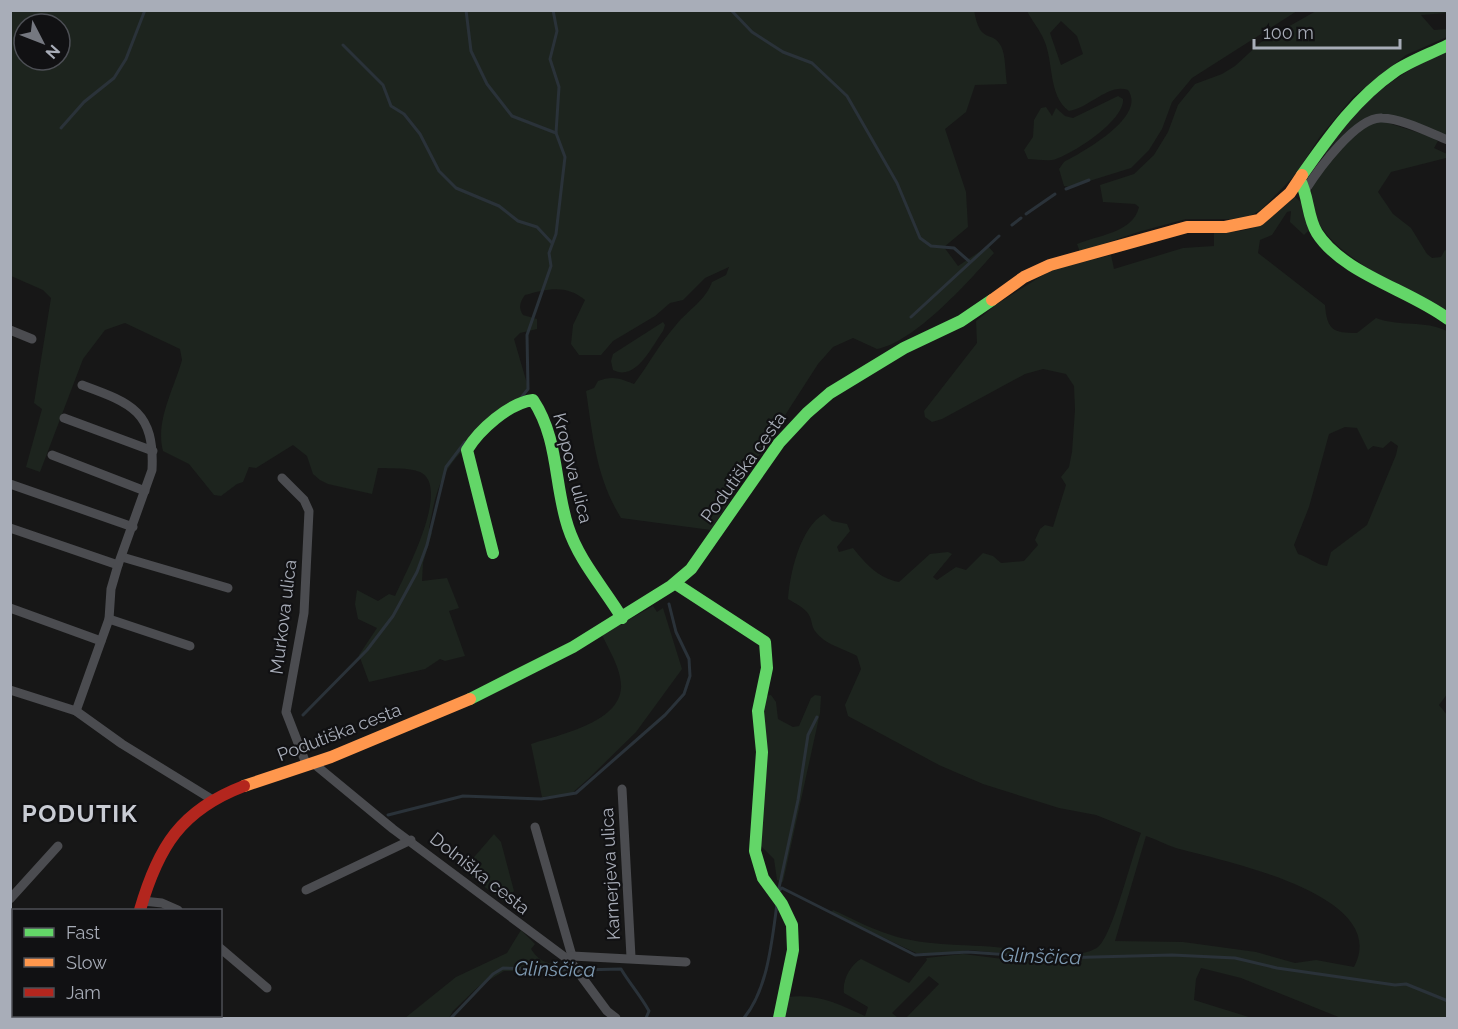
<svg xmlns="http://www.w3.org/2000/svg" width="1458" height="1029" viewBox="0 0 1458 1029" font-family="Raleway,sans-serif">
	<rect width="100%" height="100%" fill="#171717"/>
	<g fill="#1d241e" fill-rule="evenodd">
		<path d="M974 10C980 46 992 29 1001 46 1006 56 1005 73 1007 84L975 85 966 112 945 129 966 192 968 227 944 247 958 266 988 246 994 253C968 282 915 342 877 349L853 338 833 347 818 364 711 530 621 518C596 477 593 437 586 391L594 388 598 381C613 375 621 379 634 384 649 364 660 343 676 325 689 309 705 301 712 282L726 275 729 267 705 278 683 300 670 303 655 316 613 341 601 355H579L571 344 573 325 585 300C566 284 547 289 525 295 520 302 518 307 523 315L537 319V329L520 333 514 339 528 387C502 423 455 443 439 487 434 500 432 514 429 528L432 533 423 563 422 581 447 578 459 608 449 611 465 656 445 661 440 659 425 669 369 682 359 655 377 628 358 619 355 604 357 590 378 601 389 594 395 596C405 574 452 487 420 472 409 467 389 469 378 468L372 494 328 484 320 480 313 474 307 456 293 445 256 468 249 467 243 482 237 484 221 496 214 495 189 464 163 451C155 421 174 389 182 360L180 349 125 323 105 330 83 359 40 472 26 467 42 409 34 403 51 298 43 290 11 276V11ZM24 24H60V60H24Z"/>
		<path d="M1027 11H1297L1192 78 1172 102 1162 129 1149 150 1131 168 1070 187 1064 186 1059 169 1064 162C1083 152 1147 117 1128 90 1109 83 1089 108 1069 111 1048 96 1054 62 1044 40 1040 30 1032 21 1027 11ZM1061 21 1077 36 1083 54 1061 65 1050 33Z"/>
		<path d="M1316 11H1447V13L1421 15 1434 30 1447 29V37L1406 55 1353 97 1319 138 1296 174 1262 209 1250 216 1232 219H1186L1138 232 1080 252 1077 244C1098 235 1133 233 1139 207L1135 204 1103 202 1100 185 1134 174 1154 155 1168 132 1178 105 1195 84 1222 74 1235 66 1261 42Z"/>
		<path d="M1447 50V138L1381 115 1327 155 1323 152C1362 100 1389 79 1447 50Z"/>
		<path d="M1118 96 1123 99C1125 120 1074 153 1056 159 1048 162 1037 159 1028 159L1024 150 1033 137 1034 120 1041 108 1046 107 1052 116 1056 108 1065 116 1073 118Z"/>
		<path d="M1382 121 1432 137 1438 141 1434 148 1447 154 1446 158 1391 172 1378 192 1393 214 1411 228 1427 254 1432 258 1441 257 1445 250 1447 251V312C1407 289 1307 248 1311 194 1311 185 1321 174 1326 166 1338 147 1360 125 1382 121Z"/>
		<path d="M1295 197 1303 204 1309 230 1304 235 1290 222 1291 211 1287 212 1272 235 1260 240 1258 253 1325 305C1327 330 1333 333 1357 333L1376 318C1399 327 1425 320 1447 331L1448 693 1439 705 1448 716 1447 1018H1341L1241 978 1201 968 1196 979 1194 1000 1252 1018H906L939 984 929 976 892 1013 898 1018H782L788 997C817 993 839 1004 865 1016L868 1007 844 993C842 981 850 965 861 959L909 983 927 960 926 958 963 954 1011 960 1075 961V954C1083 953 1091 952 1098 947 1113 935 1132 855 1141 833L1096 815 1059 808 983 784 939 765 848 716 845 705 861 669 857 656C843 648 825 645 815 631 812 627 812 622 810 617 806 608 796 604 788 599 790 573 800 528 824 514L832 521 847 524 850 531 837 547 839 552 853 548C866 564 878 578 899 582L930 554 948 552 952 554 933 577 937 580 956 567 966 570 983 553 993 556 1001 563 1024 561 1038 545 1035 540 1040 529 1045 525 1053 527 1066 485 1061 477 1069 467 1072 452 1075 410 1074 386 1066 374 1043 369 1025 374 942 419 932 422 925 417 924 411 977 343 976 321 997 304 1051 270 1111 255 1114 269 1183 248 1214 246V232C1259 233 1263 224 1295 197ZM1345 427 1357 428 1368 450 1373 446 1383 448 1391 441 1398 446 1396 455 1367 525 1331 552 1327 566C1316 565 1309 557 1298 554L1294 545 1309 507 1329 434ZM1146 836C1156 839 1166 845 1176 848 1219 860 1393 894 1354 967L1316 960 1295 963 1256 952 1183 942 1115 941Z"/>
		<path d="M663 322 665 325 663 331C652 346 636 382 613 370L611 361 613 354Z"/>
		<path d="M653 606 657 612 663 608 682 669 636 732 588 779 571 794 542 797 531 744C558 735 619 723 621 688 622 670 609 650 602 635Z"/>
		<path d="M771 695 776 702 778 719 793 727 799 726 811 698 815 695 821 696 820 713 783 882 777 880 774 859 761 846 762 717 766 696Z"/>
		<path d="M494 834 501 842 514 891 504 902 463 870Z"/>
		<path d="M833 910C851 918 869 928 888 934 928 948 971 943 1013 949L1012 954 968 950 953 953H916L831 913Z"/>
		<path d="M521 930 535 944 531 949C541 965 553 964 570 966L573 972 504 971 478 987 453 1011 449 1018H405L456 977 507 953Z"/>
	</g>
	<g fill="none" stroke-linecap="round" stroke-linejoin="round">
		<g stroke="#2a3239" stroke-width="3">
			<path d="M466 10 471 51 487 84 512 116 556 133"/>
			<path d="M731 10 752 32 783 52 812 63 847 96 897 183 920 238 931 246 954 248 970 262"/>
			<path d="M343 45 383 85 391 106 404 114 420 134 439 171 456 188 499 206 518 221 537 227 552 243"/>
			<path d="M61 128 84 102 114 78 126 59 145 10"/>
			<path d="M1066 189 1089 180"/>
			<path d="M1026 214 1055 194"/>
			<path d="M1012 225 1021 218"/>
			<path d="M911 317 999 236"/>
			<path d="M520 399 528 389 527 335 551 266 549 253 556 234 565 157 556 133 559 87 550 59 557 31 553 10"/>
			<path d="M303 715 367 650 393 616 417 572 427 545 446 467 465 442"/>
			<path d="M388 815 463 796 541 799 576 793 665 715 684 694 690 676 689 659 676 632 669 604"/>
			<path d="M779 888 798 800 808 735 817 717"/>
			<path d="M778 891 782 888 915 955 968 952 1055 958 1172 955 1235 958 1277 968 1395 985 1406 984 1448 1001"/>
			<path d="M580 970 621 969C630 984 640 995 649 1011L646 1018"/>
			<path d="M451 1018 493 974 503 968 574 970"/>
			<path d="M744 1018C768 989 772 940 777 904"/>
		</g>
		<g stroke="#4b4c50" stroke-width="9">
			<path d="M1306 189C1318 170 1357 116 1382 118 1403 119 1428 132 1448 140"/>
			<path d="M10 330 32 339"/>
			<path d="M64 418 153 451"/>
			<path d="M52 455 145 491"/>
			<path d="M282 478 304 500 309 511 304 613 286 712 307 766"/>
			<path d="M10 484 133 527"/>
			<path d="M10 528 118 565"/>
			<path d="M122 557 228 588"/>
			<path d="M10 608 101 641"/>
			<path d="M109 619 190 646"/>
			<path d="M10 690 76 711 122 744 213 800"/>
			<path d="M76 711 109 619 111 589 118 565 152 470C155 411 131 403 82 385"/>
			<path d="M313 763 393 829 570 961 607 1011 616 1018"/>
			<path d="M622 789 631 957"/>
			<path d="M535 827 572 956"/>
			<path d="M306 890 411 840"/>
			<path d="M10 899 58 846"/>
			<path d="M143 901 162 903 178 910"/>
			<path d="M220 948 267 988"/>
			<path d="M570 961 572 956 686 962"/>
		</g>
		<g stroke="#63d668" stroke-width="12">
			<path d="M1302 175C1329 137 1355 99 1394 72 1410 61 1430 54 1448 45"/>
			<path d="M1300 180C1309 197 1307 217 1317 233 1343 274 1410 290 1448 319"/>
			<path d="M493 553 467 450C479 430 509 403 533 400 559 439 554 485 568 527 579 561 604 588 622 618"/>
			<path d="M676 584 765 642 767 668 758 711 762 752 755 851 763 878 782 904 792 925 793 950 779 1018"/>
			<path d="M470 699 573 647 671 586 691 569 779 443 807 413 830 393 904 348 961 321 992 300"/>
			<path d="M102 1018 104 1016"/>
		</g>
		<g stroke="#ff974d" stroke-width="12">
			<path d="M992 300 1024 277 1050 265 1187 227H1225L1259 220 1290 193 1302 175"/>
			<path d="M244 786 331 757 470 699"/>
		</g>
		<path stroke="#b3261e" stroke-width="12" d="M140 910C158 847 181 810 244 786"/>
	</g>
	<g text-anchor="middle" dominant-baseline="central" stroke-width="4.5" stroke-linejoin="round" paint-order="stroke">
		<g font-size="18" fill="#a8adb8" stroke="#111113">
			<text transform="translate(743 467) rotate(-54)">Podutiška cesta</text>
			<text transform="translate(573 468) rotate(76)">Kropova ulica</text>
			<text transform="translate(283 617) rotate(-83)">Murkova ulica</text>
			<text transform="translate(339 732) rotate(-21)">Podutiška cesta</text>
			<text transform="translate(480 873) rotate(38)">Dolniška cesta</text>
			<text transform="translate(610 874) rotate(-93)">Karnerjeva ulica</text>
		</g>
		<g font-size="20" font-style="italic" fill="#7f9bb3" stroke="#111113">
			<text transform="translate(1041 956) rotate(2)">Glinščica</text>
			<text transform="translate(555 969) rotate(1)">Glinščica</text>
		</g>
		<g font-size="24" font-weight="bold" letter-spacing="1.5" fill="#c9ccd4" stroke="#111113">
			<text x="80" y="813">PODUTIK</text>
		</g>
	</g>
	<rect width="1458" height="1029" fill="none" stroke="#a8adb8" stroke-width="24"/>
	<rect x="12" y="909" width="210" height="108" fill="#111113" stroke="#4d4f55" stroke-width="1.5"/>
	<rect x="24" y="928" width="30" height="9" fill="#63d668" stroke="#4d4f55" stroke-width="1.5"/>
	<text x="66" y="939" font-size="18" fill="#a8adb8">Fast</text>
	<rect x="24" y="958" width="30" height="9" fill="#ff974d" stroke="#4d4f55" stroke-width="1.5"/>
	<text x="66" y="969" font-size="18" fill="#a8adb8">Slow</text>
	<rect x="24" y="988" width="30" height="9" fill="#b3261e" stroke="#4d4f55" stroke-width="1.5"/>
	<text x="66" y="999" font-size="18" fill="#a8adb8">Jam</text>
	<g transform="translate(42 42) rotate(132)"><circle r="28" fill="#111113" stroke="#4d4f55" stroke-width="1.5"/>
	<path d="M0-4.5L10 22L0 15L-10 22Z" fill="#757880"/>
	<text y="-9" font-size="16" font-weight="bold" text-anchor="middle" fill="#a8adb8">N</text>
	</g>
	<path d="M1254 39v9h146v-9" fill="none" stroke="#a8adb8" stroke-width="3"/>
	<text x="1263" y="39" font-size="18" fill="#a8adb8" stroke="#111113" stroke-width="4.5" paint-order="stroke">100 m</text>
</svg>
